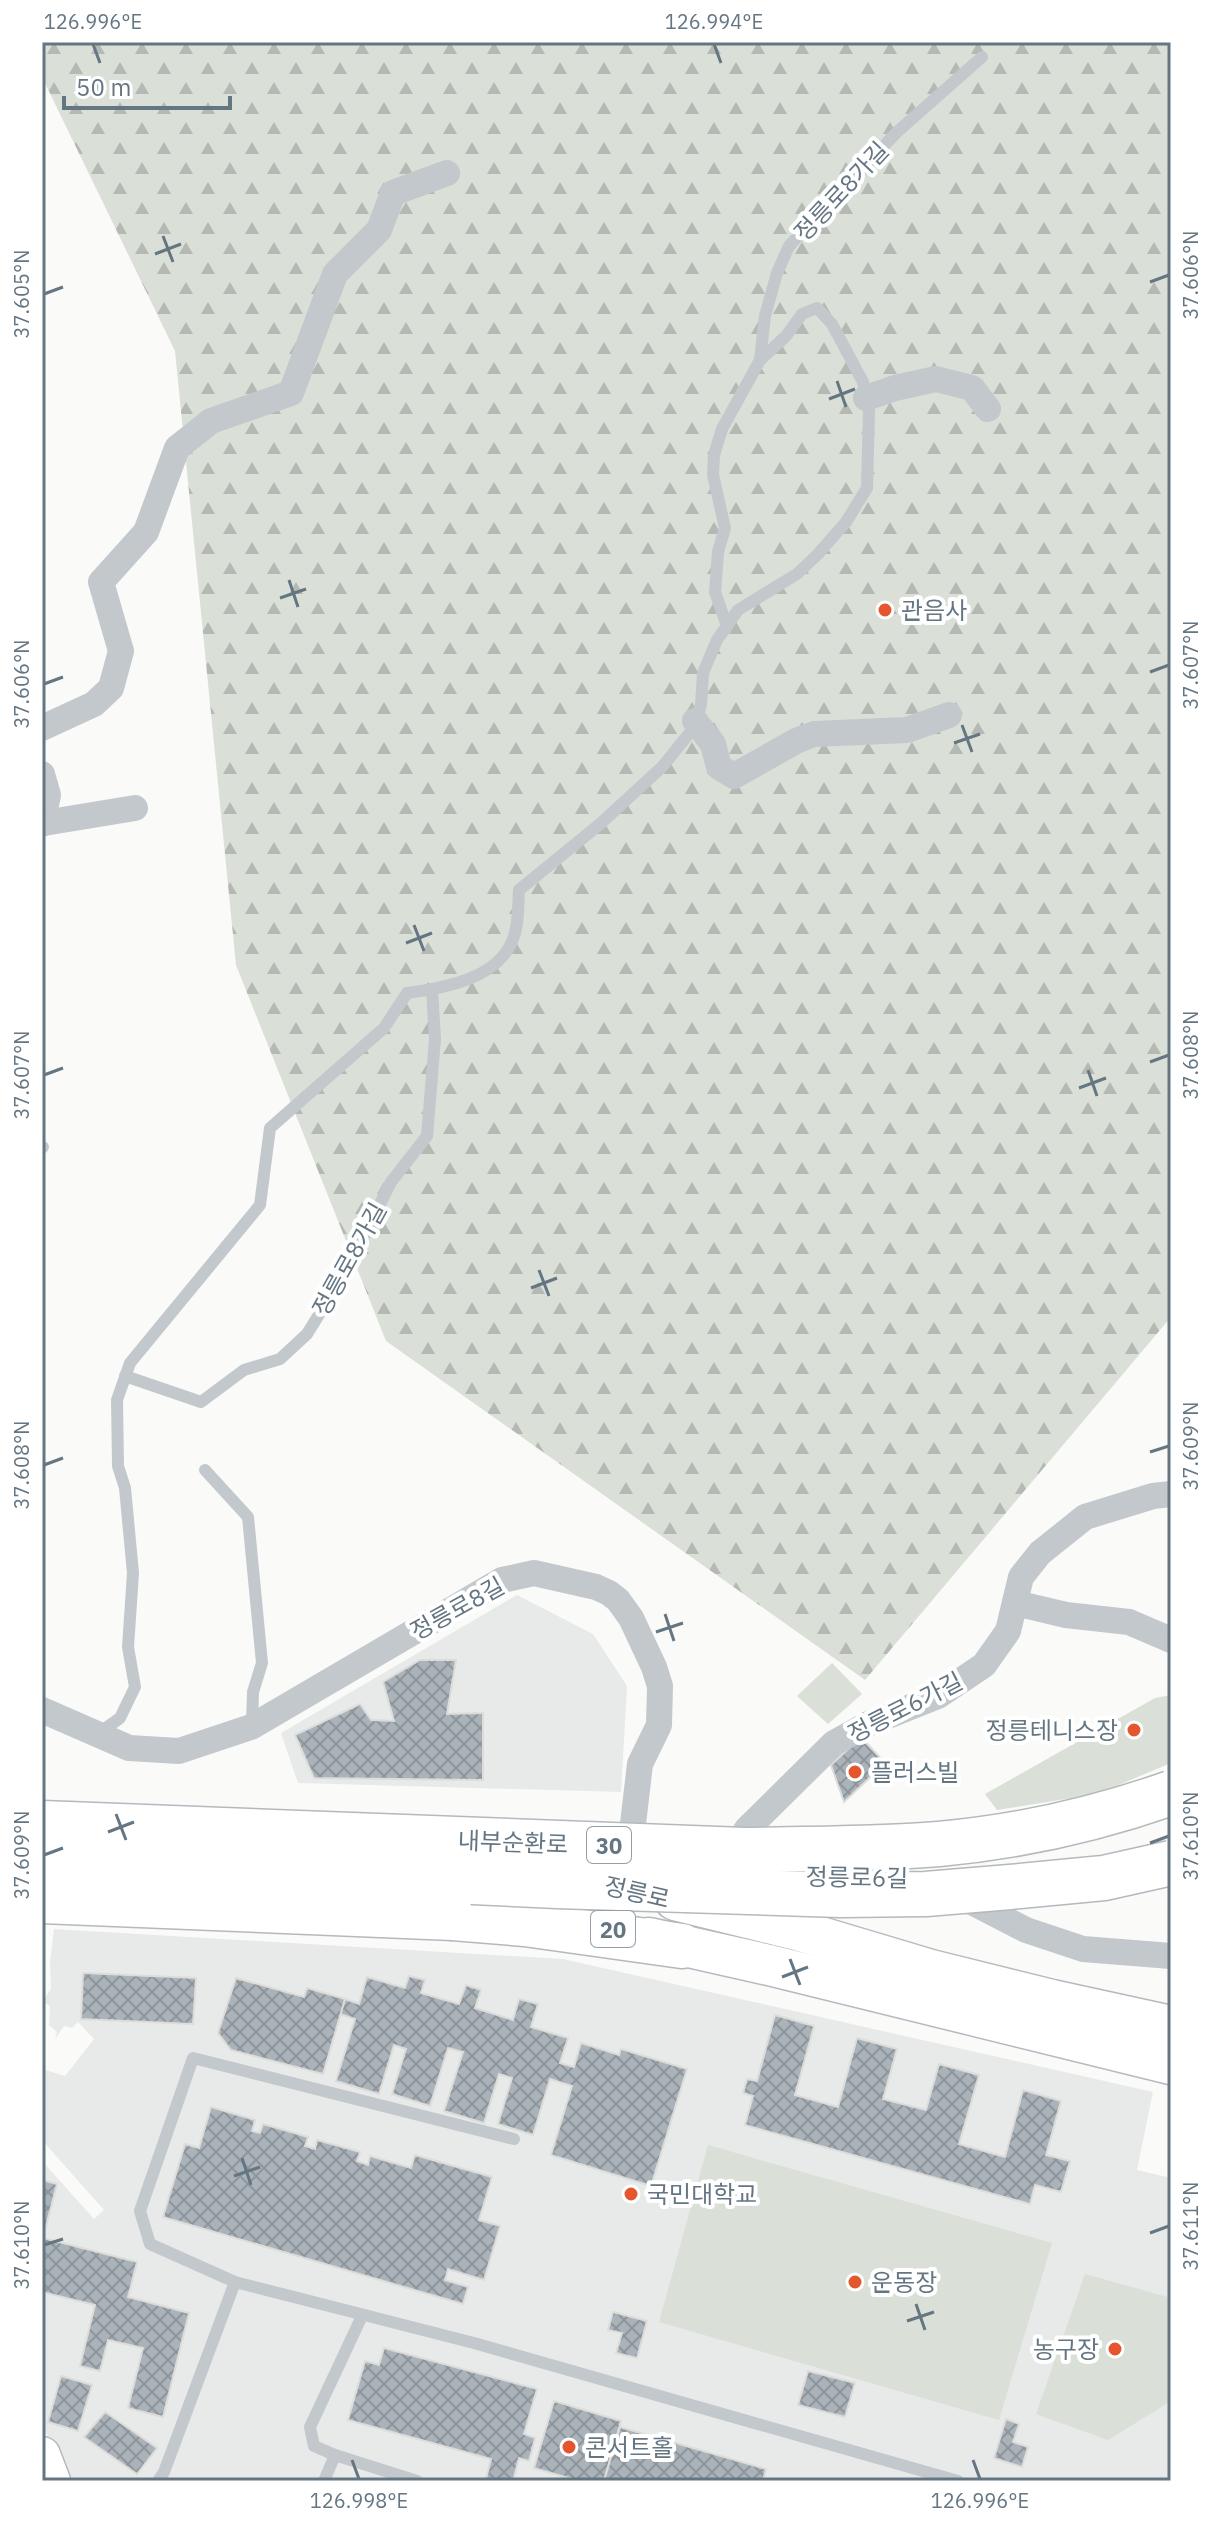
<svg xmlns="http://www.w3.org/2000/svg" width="1213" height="2523" viewBox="0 0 1213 2523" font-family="'IBM Plex Sans','Noto Sans KR',sans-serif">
	<defs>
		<pattern id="forest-firs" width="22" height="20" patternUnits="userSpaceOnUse" patternTransform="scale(2)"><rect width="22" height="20" fill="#dadfd7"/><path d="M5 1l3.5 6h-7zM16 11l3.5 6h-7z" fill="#b4b9b4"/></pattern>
		<pattern id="building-cross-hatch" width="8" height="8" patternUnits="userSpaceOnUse" patternTransform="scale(2)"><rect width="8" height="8" fill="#aab3b9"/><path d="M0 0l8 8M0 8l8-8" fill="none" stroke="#8e969c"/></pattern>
	</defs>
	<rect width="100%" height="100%" fill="#fafaf8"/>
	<g fill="#e8e9e9">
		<path d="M517 1595 593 1634 627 1686 621 1792 298 1783 281 1733Z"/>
		<path d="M54 1929 563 1959 1153 2092 1137 2170 1171 2178V2481H67L60 2455 42 2427V2161L94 2219 104 2210 42 2140V2069L65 2076 94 2039 78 2022 72 2028 64 2026 55 2039 57 2032 49 2025 50 2006 43 2001 51 1989 50 1962Z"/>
	</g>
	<path fill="url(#forest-firs)" d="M42 42H1171V1317L865 1680 386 1341 236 965 175 351 42 77Z"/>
	<g fill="#dadfd7">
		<path d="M832 1663 862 1694 828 1724 797 1696Z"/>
		<path d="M1171 1695V1763L1097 1794 997 1810 985 1794 1155 1698Z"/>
		<path d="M708 2145 1052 2243 999 2420 659 2322Z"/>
		<path d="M1085 2274 1171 2298V2401L1108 2440 1036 2414Z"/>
	</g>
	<g fill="url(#building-cross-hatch)" stroke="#dcdcda" stroke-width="2">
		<path d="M420 1660H456L447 1714 483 1713V1780L314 1778 295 1735 360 1704 371 1720 394 1721 383 1682Z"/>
		<path d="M861 1737 885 1763 844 1802 831 1765Z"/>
		<path d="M83 1973 196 1978 193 2024 81 2019Z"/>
		<path d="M409 1976 425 1980 421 1993 459 2004 466 1985 481 1990 475 2008 513 2020 519 1999 538 2004 531 2027 568 2038 560 2063 574 2067 581 2043 619 2055 621 2049 687 2069 651 2186 551 2155 572 2086 550 2079 533 2135 498 2124 512 2078 499 2074 484 2123 444 2111 463 2052 448 2048 430 2106 392 2094 406 2049 394 2045 379 2094 336 2081 355 2019 340 2014 345 1999 359 2004 367 1977 405 1988Z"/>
		<path d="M236 1978 304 1997 307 1988 345 1999 323 2074 231 2050 218 2033Z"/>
		<path d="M775 2015 814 2026 795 2095 838 2107 857 2038 897 2049 883 2099 926 2110 939 2064 979 2075 959 2144 1005 2157 1023 2090 1061 2101 1046 2155 1070 2161 1061 2192 1035 2185 1030 2204 745 2125 753 2096 743 2093 747 2079 757 2081Z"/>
		<path d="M211 2107 255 2120 252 2131 260 2133 263 2124 308 2137 305 2146 315 2149 317 2140 360 2152 357 2161 368 2165 370 2156 411 2168 415 2155 492 2177 479 2220 500 2226 484 2280 448 2269 445 2280 468 2287 463 2304 163 2217 185 2144 199 2148Z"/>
		<path d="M42 2180 57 2184 43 2238 137 2262 128 2297 189 2313 163 2417 128 2408 143 2348 108 2340 100 2371 80 2366 95 2305 42 2292Z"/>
		<path d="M613 2312 647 2321 637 2358 616 2353 622 2333 608 2330Z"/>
		<path d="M384 2348 537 2389 524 2434 535 2438 529 2461 519 2458 513 2481 486 2479 491 2459 348 2420 365 2361 379 2365Z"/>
		<path d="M808 2371 855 2383 845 2417 798 2405Z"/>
		<path d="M61 2376 92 2385 78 2431 48 2422Z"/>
		<path d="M554 2401 621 2421 604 2481H579L534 2468Z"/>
		<path d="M105 2412 157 2448 137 2474 84 2437Z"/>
		<path d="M1006 2419 1019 2424 1013 2442 1028 2447 1022 2467 994 2458Z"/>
		<path d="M620 2427 766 2469 763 2481H604Z"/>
	</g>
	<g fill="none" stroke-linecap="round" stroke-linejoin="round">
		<g stroke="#b3babf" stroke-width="39">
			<path id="secondary" d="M42 2455 52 2481"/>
		</g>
		<g stroke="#b5babe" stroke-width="43">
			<g id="primary">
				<path d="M675 1900 797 1930 931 1970 1052 2000 1171 2026"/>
				<path d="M649 1938 769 1965 1171 2064"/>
			</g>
		</g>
		<g stroke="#b4b9bd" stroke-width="47">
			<path id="highway" d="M453 1918 525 1924 682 1946"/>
		</g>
		<g stroke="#c3c8cc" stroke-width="12">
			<path d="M727 626 715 592 718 552 725 528 713 475 714 455 722 429 760 360"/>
			<path d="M42 1148 43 1147"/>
			<path d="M125 1376 201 1402 244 1370 280 1359 307 1334 349 1266 391 1182 427 1136 435 1039 432 989"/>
			<path d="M205 1470 248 1517 262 1663 253 1692 252 1724"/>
			<path d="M99 1733 120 1718 135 1687 128 1647 133 1573 125 1488 118 1466 117 1400 130 1363 260 1205 270 1128 384 1028 407 993C444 988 498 979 513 939 519 924 518 905 519 890L600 824 662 767 692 730 701 705 703 673 717 640 738 610 797 574 818 554 846 522 867 488 869 410 863 382 832 324 817 308 802 314 786 336 760 360 765 316 777 273 789 246 897 132 982 57"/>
			<path d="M235 2282 474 2343 958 2481"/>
			<path d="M362 2316 310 2427 314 2446 335 2455 417 2481"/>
			<path d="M158 2481 164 2472 235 2282 150 2244 140 2211 193 2058 514 2139"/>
			<path d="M324 2481 335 2455"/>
		</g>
		<g stroke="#c3c8cc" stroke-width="26">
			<path d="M866 398 895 388 936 379 972 388 988 409"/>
			<path d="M695 721 713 744 719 767 734 776 796 741 814 734 907 730 949 715"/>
			<path d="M42 728 94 704 111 688 121 651 101 582 146 532 177 448 211 421 291 393 335 274 379 230 393 193 447 173"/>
			<path d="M42 774 48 795 42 824"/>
			<path d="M44 823 135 808"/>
			<path d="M1015 1603 1066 1615 1129 1622 1171 1640"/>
			<path d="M42 1710 129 1748 179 1751 251 1727 502 1580 534 1573 596 1587 609 1593 618 1600 631 1618 654 1667 660 1686 659 1725 640 1764 629 1858"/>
			<path d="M730 1857 747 1829 834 1743 868 1724 938 1696 984 1665 1008 1631 1021 1577 1040 1553 1085 1517 1153 1496 1171 1494"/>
			<path d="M958 1895 1026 1930 1083 1949 1171 1956"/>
		</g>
		<use href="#secondary" stroke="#fff" stroke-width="36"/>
		<use href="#primary" stroke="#fff" stroke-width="40"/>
		<use href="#highway" stroke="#fff" stroke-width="44"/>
		<g stroke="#b4b9bd" stroke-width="47" stroke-linecap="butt">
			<g id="highway-bridge">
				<path d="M42 1823 744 1850C809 1849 874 1849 939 1844 1017 1837 1097 1819 1171 1793"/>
				<path d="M42 1862 557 1886 840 1895 926 1894 1010 1887 1104 1878 1171 1863"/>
				<path d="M42 1901 453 1918"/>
			</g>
		</g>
		<use href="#highway-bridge" stroke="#fff" stroke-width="44"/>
	</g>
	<path fill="none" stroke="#657683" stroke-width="3" d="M93 44 100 63M714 44 721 63M163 236 173 262M155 254 181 244M1150 282 1169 275M44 294 63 287M837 381 846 407M829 399 855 389M289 580 298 607M280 598 306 589M1150 672 1169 665M44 684 63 677M962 725 972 752M954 743 980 734M414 925 424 951M406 943 432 933M1150 1062 1169 1055M1088 1070 1097 1096M44 1075 63 1068M1079 1088 1106 1078M539 1270 549 1296M531 1288 557 1278M1150 1452 1169 1446M44 1465 63 1458M665 1614 674 1641M656 1632 683 1623M116 1814 126 1840M108 1832 134 1822M1150 1843 1169 1836M44 1855 63 1848M790 1959 800 1985M782 1977 808 1967M242 2158 251 2185M234 2176 260 2167M1150 2233 1169 2226M44 2245 63 2239M916 2304 925 2330M907 2321 934 2312M352 2460 359 2479M973 2460 980 2479"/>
	<g fill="#e4572e" stroke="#fff" stroke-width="3">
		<circle cx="885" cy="610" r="8"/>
		<circle cx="1134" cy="1730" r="8"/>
		<circle cx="855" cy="1772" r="8"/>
		<circle cx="631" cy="2194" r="8"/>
		<circle cx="855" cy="2282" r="8"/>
		<circle cx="1115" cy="2349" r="8"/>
		<circle cx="569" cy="2447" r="8"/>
	</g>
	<g text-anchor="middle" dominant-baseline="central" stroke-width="8" stroke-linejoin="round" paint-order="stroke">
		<g fill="#fff" stroke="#939fa8" stroke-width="2">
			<rect x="587" y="1827" width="44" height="36" rx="6"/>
			<rect x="591" y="1911" width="44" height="36" rx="6"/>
		</g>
		<g font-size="22" font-weight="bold" fill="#657683">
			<text x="609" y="1845">30</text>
			<text x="613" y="1929">20</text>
		</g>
		<g font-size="24" fill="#657683" stroke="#fff">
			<text transform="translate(841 191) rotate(-47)">정릉로8가길</text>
			<text transform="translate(349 1259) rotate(-61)">정릉로8가길</text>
			<text transform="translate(457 1608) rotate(-29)">정릉로8길</text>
			<text transform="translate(905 1707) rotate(-27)">정릉로6가길</text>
			<text transform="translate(513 1842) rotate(2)">내부순환로</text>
			<text transform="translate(857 1877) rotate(1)">정릉로6길</text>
			<text transform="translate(637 1892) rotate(13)">정릉로</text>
		</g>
		<g font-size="24" fill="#657683" stroke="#fff" text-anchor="start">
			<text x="901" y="610">관음사</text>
			<text x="1118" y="1730" text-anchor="end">정릉테니스장</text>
			<text x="871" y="1772">플러스빌</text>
			<text x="647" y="2194">국민대학교</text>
			<text x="871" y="2282">운동장</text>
			<text x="1099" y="2349" text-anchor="end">농구장</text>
			<text x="585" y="2447">콘서트홀</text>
		</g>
	</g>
	<rect width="1213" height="2523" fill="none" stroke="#ffffff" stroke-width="88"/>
	<path d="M64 96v12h166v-12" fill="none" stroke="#657683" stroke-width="4"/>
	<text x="76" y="96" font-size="24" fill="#657683" stroke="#ffffff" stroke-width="6" paint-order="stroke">50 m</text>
	<rect x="44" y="44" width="1125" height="2435" fill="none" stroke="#657683" stroke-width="3"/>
	<g font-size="20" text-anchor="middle" fill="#657683">
		<text x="93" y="29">126.996°E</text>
		<text x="714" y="29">126.994°E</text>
		<text transform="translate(1191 275) rotate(-90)" y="7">37.606°N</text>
		<text transform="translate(22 294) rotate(-90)" y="7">37.605°N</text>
		<text transform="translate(1191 665) rotate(-90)" y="7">37.607°N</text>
		<text transform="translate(22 684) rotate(-90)" y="7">37.606°N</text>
		<text transform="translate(1191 1055) rotate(-90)" y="7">37.608°N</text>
		<text transform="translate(22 1075) rotate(-90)" y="7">37.607°N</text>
		<text transform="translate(1191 1446) rotate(-90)" y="7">37.609°N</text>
		<text transform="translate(22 1465) rotate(-90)" y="7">37.608°N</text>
		<text transform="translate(1191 1836) rotate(-90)" y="7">37.610°N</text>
		<text transform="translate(22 1855) rotate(-90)" y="7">37.609°N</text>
		<text transform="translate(1191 2226) rotate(-90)" y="7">37.611°N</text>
		<text transform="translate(22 2245) rotate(-90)" y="7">37.610°N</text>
		<text x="359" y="2508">126.998°E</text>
		<text x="980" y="2508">126.996°E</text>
	</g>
</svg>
